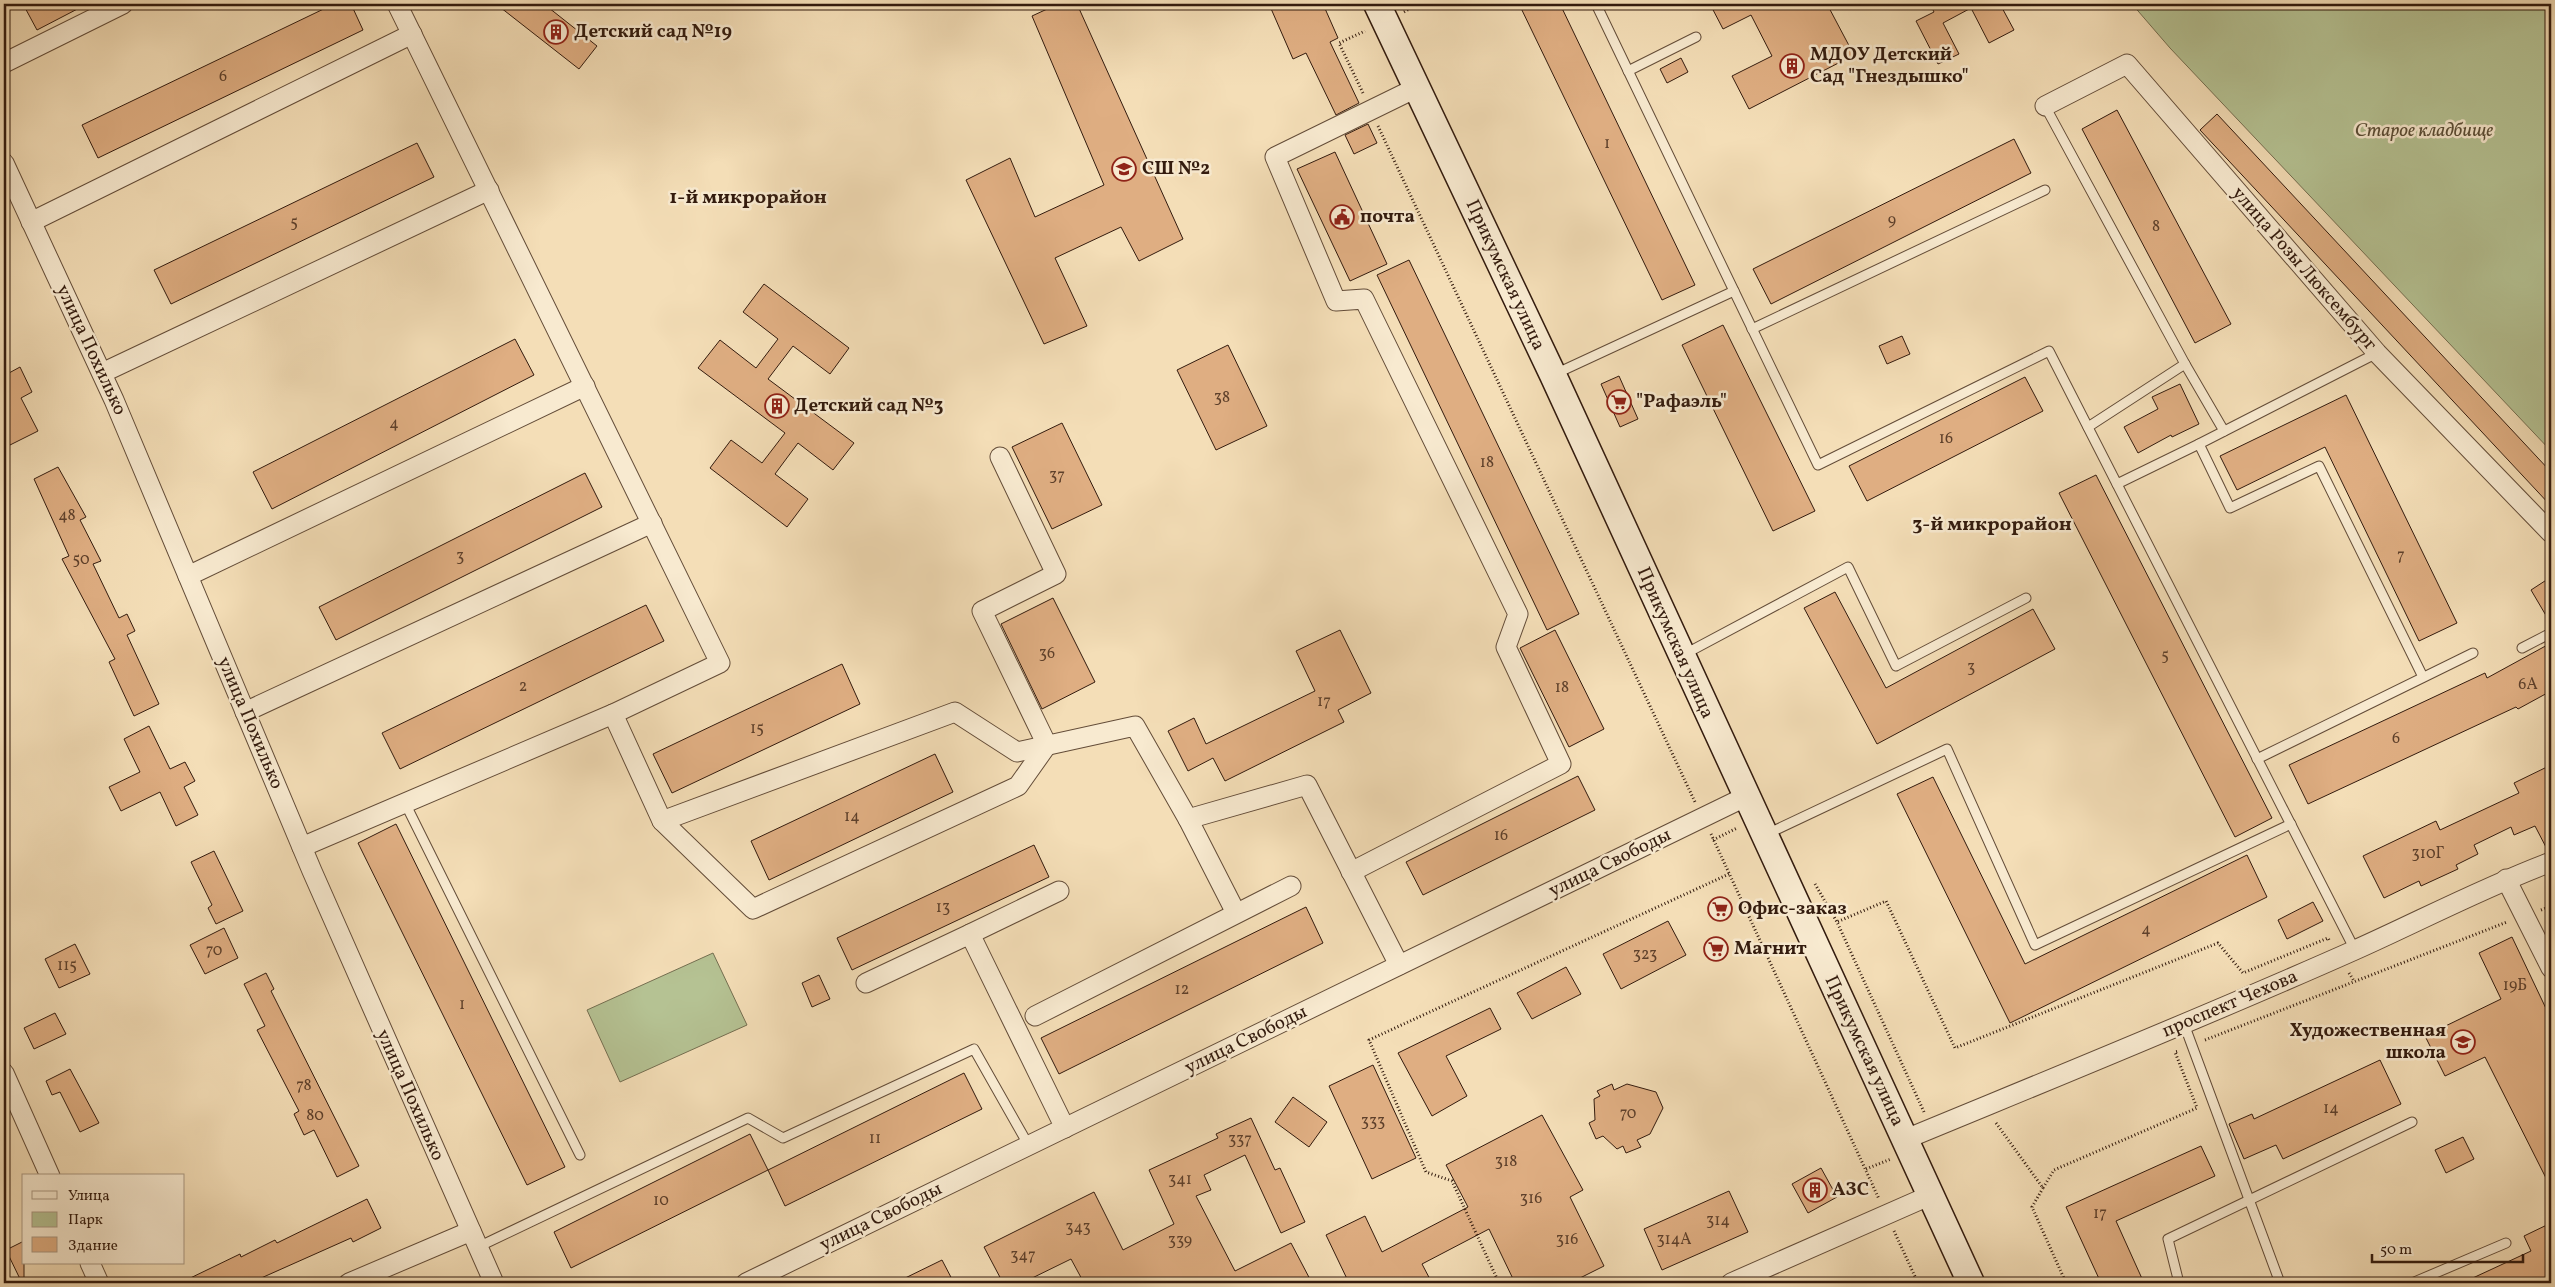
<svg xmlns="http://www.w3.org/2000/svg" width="2555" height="1287" viewBox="0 0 2555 1287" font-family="Vollkorn,serif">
	<rect width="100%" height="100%" fill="#f4deb7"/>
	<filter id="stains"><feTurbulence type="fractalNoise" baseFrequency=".004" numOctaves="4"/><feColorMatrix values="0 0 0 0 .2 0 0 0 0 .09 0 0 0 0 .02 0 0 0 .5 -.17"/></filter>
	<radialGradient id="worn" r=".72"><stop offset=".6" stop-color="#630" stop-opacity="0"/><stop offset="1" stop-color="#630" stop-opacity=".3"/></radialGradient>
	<g fill="#b5c293" stroke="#746e50">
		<path d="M2132 4H2551V451L2170 48Z"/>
		<path d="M713 953 747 1025 620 1082 587 1010Z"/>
	</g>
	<g fill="#dfae82" stroke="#331b0e">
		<path d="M23 4H87L37 30Z"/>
		<path d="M334 4H351L363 30 98 158 82 125Z"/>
		<path d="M496 4H544L597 46 579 69Z"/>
		<path d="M1058 4H1077L1183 239 1139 261 1121 227 1055 258 1087 326 1044 344 966 180 1010 158 1035 217 1104 185 1032 16Z"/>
		<path d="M1269 4H1323L1338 38 1330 42 1359 103 1336 115 1306 53 1293 59Z"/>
		<path d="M1519 4H1560L1695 285 1662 300Z"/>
		<path d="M1710 4H1827L1854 55 1749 109 1732 76 1772 56 1751 15 1723 29Z"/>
		<path d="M1930 4H2000L2014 30 1989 43 1971 8 1943 23 1959 54 1938 64 1916 21 1934 12Z"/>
		<path d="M1681 58 1688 72 1667 83 1660 69Z"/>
		<path d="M2117 110 2231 324 2195 343 2082 129Z"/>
		<path d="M2217 114 2551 472V506L2200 130Z"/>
		<path d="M1368 124 1377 143 1354 154 1345 135Z"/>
		<path d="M2014 139 2031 173 1771 304 1753 269Z"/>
		<path d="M417 143 434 177 171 304 154 270Z"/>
		<path d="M1335 152 1387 264 1350 281 1297 169Z"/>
		<path d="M1409 260 1579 614 1547 630 1377 275Z"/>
		<path d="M764 284 849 348 830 374 793 346 768 379 854 443 833 470 798 443 775 474 808 499 787 527 710 468 731 440 762 463 785 433 698 368 720 340 756 368 778 339 743 312Z"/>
		<path d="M1723 325 1815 511 1773 531 1682 345Z"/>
		<path d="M1902 336 1910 354 1887 364 1879 346Z"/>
		<path d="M515 339 534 375 272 509 253 472Z"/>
		<path d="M1228 345 1267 426 1216 450 1177 370Z"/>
		<path d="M4 362 9 373 20 367 32 392 21 398 38 431 10 445 4 432Z"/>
		<path d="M1619 376 1638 419 1620 427 1601 384Z"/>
		<path d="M2025 377 2043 411 1867 501 1849 466Z"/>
		<path d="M2180 384 2199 424 2172 437 2171 435 2138 453 2124 427 2158 409 2152 397Z"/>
		<path d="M2346 395 2457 623 2419 641 2325 447 2237 490 2220 456Z"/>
		<path d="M1062 423 1102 505 1052 529 1012 447Z"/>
		<path d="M58 467 86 517 80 520 101 561 93 564 119 618 127 614 135 631 127 635 159 704 134 716 109 662 115 659 62 559 69 556 34 479Z"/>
		<path d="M585 473 602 507 336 640 319 607Z"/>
		<path d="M2096 475 2272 818 2235 837 2059 493Z"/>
		<path d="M2551 577V624L2531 590Z"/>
		<path d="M1835 592 1886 688 2033 609 2055 649 1877 744 1804 608Z"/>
		<path d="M1053 598 1095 682 1042 709 1001 624Z"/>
		<path d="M646 605 664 641 400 769 382 733Z"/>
		<path d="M1340 630 1371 693 1338 710 1344 722 1225 781 1213 758 1188 771 1168 731 1194 718 1206 744 1315 691 1296 651Z"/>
		<path d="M1555 630 1604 729 1569 747 1520 648Z"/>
		<path d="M2551 643V691L2518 709 2516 707 2308 804 2289 765 2485 673 2487 678Z"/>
		<path d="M842 664 860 704 672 793 653 754Z"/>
		<path d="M149 726 170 769 185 762 195 781 184 787 198 815 176 826 160 792 121 811 109 787 140 772 124 739Z"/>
		<path d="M935 754 953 792 769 880 751 841Z"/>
		<path d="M2551 765V851H2548L2535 826 2514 835 2511 827 2474 845 2478 854 2456 865 2458 869 2421 886 2419 881 2384 898 2363 856 2436 821 2440 830 2519 793 2514 783Z"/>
		<path d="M1578 776 1595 810 1423 895 1406 862Z"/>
		<path d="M1933 777 2025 964 2247 855 2267 897 2010 1023 1897 794Z"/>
		<path d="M396 824 565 1167 527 1185 358 843Z"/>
		<path d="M1034 845 1049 877 852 970 837 938Z"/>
		<path d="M214 851 243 911 216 924 208 908 212 905 191 862Z"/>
		<path d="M2313 902 2323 921 2287 939 2278 920Z"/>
		<path d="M1306 907 1323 943 1059 1074 1041 1038Z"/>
		<path d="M1668 921 1686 955 1621 989 1603 954Z"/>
		<path d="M224 928 238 958 205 974 190 945Z"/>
		<path d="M2512 937 2551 1019V1188L2485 1057 2445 1076 2425 1036 2501 999 2479 953Z"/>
		<path d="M75 944 90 974 59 988 45 959Z"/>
		<path d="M1566 967 1581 994 1532 1019 1517 993Z"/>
		<path d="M266 973 274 989 271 991 359 1166 337 1177 314 1130 304 1135 294 1114 299 1111 257 1030 265 1026 244 984Z"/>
		<path d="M819 975 830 999 812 1007 802 983Z"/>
		<path d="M1490 1008 1501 1029 1446 1056 1467 1096 1432 1116 1398 1053Z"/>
		<path d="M55 1013 66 1034 34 1049 24 1028Z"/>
		<path d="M2380 1060 2401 1104 2283 1159 2276 1145 2244 1159 2229 1124 2252 1114 2254 1119Z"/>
		<path d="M1373 1065 1416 1158 1372 1179 1329 1086Z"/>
		<path d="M70 1069 99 1123 80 1132 60 1092 52 1095 46 1081Z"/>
		<path d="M964 1073 982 1109 785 1206 768 1170Z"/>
		<path d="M1612 1084 1614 1090 1627 1084 1656 1092 1663 1108 1650 1134 1637 1140 1641 1147 1626 1153 1623 1146 1617 1149 1603 1136 1596 1139 1589 1123 1595 1120 1594 1099 1600 1096 1597 1091Z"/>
		<path d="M1293 1097 1327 1122 1309 1147 1275 1122Z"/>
		<path d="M1542 1115 1583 1190 1570 1197 1604 1266 1570 1283H1515L1489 1229 1422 1264 1432 1283H1349L1326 1235 1365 1216 1382 1252 1468 1207 1446 1165Z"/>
		<path d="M1251 1118 1275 1170 1280 1168 1305 1222 1281 1233 1245 1155 1204 1175 1211 1190 1196 1196 1235 1271 1291 1243 1312 1283H1084L1071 1259 1022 1283H1003L984 1247 1094 1192 1123 1250 1174 1224 1149 1170 1218 1138 1216 1134Z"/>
		<path d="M750 1134 768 1170 571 1268 554 1232Z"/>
		<path d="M2463 1137 2474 1159 2446 1173 2435 1150Z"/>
		<path d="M2201 1146 2215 1176 2116 1221 2144 1283H2101L2066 1207Z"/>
		<path d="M1821 1168 1837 1197 1808 1213 1792 1184Z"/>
		<path d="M1729 1191 1748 1232 1662 1270 1644 1229Z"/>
		<path d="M367 1199 381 1228 353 1242 351 1238 250 1283H180L240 1254 241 1257 275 1240 277 1243Z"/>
		<path d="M2551 1223V1283H2462L2531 1251 2524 1236Z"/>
		<path d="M24 1241V1283H22L6 1250Z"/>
		<path d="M942 1260 954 1283H895Z"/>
	</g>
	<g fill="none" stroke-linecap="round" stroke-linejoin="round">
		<g stroke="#634c38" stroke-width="11">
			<g id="service">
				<path d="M1628 71 1696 37"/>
				<path d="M2045 106 2185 364"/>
				<path d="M1734 291 1818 465 2049 351 2355 950"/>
				<path d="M1752 329 2045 190"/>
				<path d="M2377 353 2199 444 2230 508 2319 466 2423 677"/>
				<path d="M1555 374 1734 291 1596 4"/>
				<path d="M2088 427 2185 364 2224 431"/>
				<path d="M2117 484 2199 444"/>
				<path d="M2522 648 2551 633"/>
				<path d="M1683 655 1848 567 1896 666 2026 598"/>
				<path d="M2257 759 2473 653"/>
				<path d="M405 803 580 1155"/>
				<path d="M1767 834 1947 749 2035 945 2291 824"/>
				<path d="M2184 1024 2280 1283"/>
				<path d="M478 1247 748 1118 783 1138 974 1049 1029 1146"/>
				<path d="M2179 1283 2168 1239 2412 1122"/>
				<path d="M2412 1283 2506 1243"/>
			</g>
		</g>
		<g stroke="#634c38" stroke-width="21">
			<g id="minor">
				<path d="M397 4 720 663 613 714"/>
				<path d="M4 63 123 4"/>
				<path d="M2045 106 2127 64 2377 353 2551 533"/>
				<path d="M4 163 114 400 312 871 494 1283"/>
				<path d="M31 222 412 34"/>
				<path d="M102 373 489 190"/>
				<path d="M188 576 585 386"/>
				<path d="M245 712 652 523"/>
				<path d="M1188 819 1236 913"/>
				<path d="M662 821 753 909 1018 786 1047 745 982 611 1056 574 1000 457"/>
				<path d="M302 847 613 714 662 821 955 712 1017 752 1135 726 1188 819 1307 785 1399 965"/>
				<path d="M1351 872 1561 764 1506 647 1518 614 1364 299 1336 301 1275 157 1416 88"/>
				<path d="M2506 879 2551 968"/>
				<path d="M970 934 1059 891"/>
				<path d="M866 983 970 934 1065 1128"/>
				<path d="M1035 1016 1291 886"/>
				<path d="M4 1073 50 1176"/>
				<path d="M1906 1139C2056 1077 2207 1016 2355 950 2420 921 2484 887 2551 862"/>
				<path d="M90 1263 99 1283"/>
				<path d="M349 1283 471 1231"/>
				<path d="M746 1283 1745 797"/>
				<path d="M1731 1283 1931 1195"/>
			</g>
		</g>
		<g stroke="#331b0e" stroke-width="29">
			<path id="secondary" d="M1377 4 1553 375 1971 1283"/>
		</g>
		<g stroke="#331b0e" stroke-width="3" stroke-dasharray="1 2.5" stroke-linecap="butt">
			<path d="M1404 12 1418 4"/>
			<path d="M1363 93 1339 43 1365 31"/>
			<path d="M1378 126 1695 802"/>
			<path d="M1711 834 1879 1199"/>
			<path d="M1713 840 1737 828"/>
			<path d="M1815 884 1837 922"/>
			<path d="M2541 910 2551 906"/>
			<path d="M2349 973 2354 981"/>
			<path d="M2205 1040 2507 922"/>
			<path d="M1924 1112 1837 922 1886 901 1955 1048 2218 943 2243 973 2328 938 2330 942"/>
			<path d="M1996 1123 2043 1188 2054 1170 2197 1108 2175 1052 2179 1051"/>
			<path d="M1866 1169 1891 1159"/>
			<path d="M2043 1188 2032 1207 2066 1283"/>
			<path d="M1894 1231 1918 1283"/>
			<path d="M1499 1283 1452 1181 1426 1172 1369 1040 1729 874"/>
		</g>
		<use href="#service" stroke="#f8ead0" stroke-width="9"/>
		<use href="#minor" stroke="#f8ead0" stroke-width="19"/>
		<use href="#secondary" stroke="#f8ead0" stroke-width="26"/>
	</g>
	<defs>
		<g id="building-ring" transform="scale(1.25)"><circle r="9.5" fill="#f8ead0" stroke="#8f2418" stroke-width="1.5"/><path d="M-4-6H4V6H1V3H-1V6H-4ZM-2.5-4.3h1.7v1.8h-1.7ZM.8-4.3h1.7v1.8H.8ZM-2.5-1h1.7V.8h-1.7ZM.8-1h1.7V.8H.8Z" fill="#8f2418"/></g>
		<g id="school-ring" transform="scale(1.25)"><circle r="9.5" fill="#f8ead0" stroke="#8f2418" stroke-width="1.5"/><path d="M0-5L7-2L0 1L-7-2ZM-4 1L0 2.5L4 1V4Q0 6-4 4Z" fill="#8f2418"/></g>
		<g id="civic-ring" transform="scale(1.25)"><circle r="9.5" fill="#f8ead0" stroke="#8f2418" stroke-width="1.5"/><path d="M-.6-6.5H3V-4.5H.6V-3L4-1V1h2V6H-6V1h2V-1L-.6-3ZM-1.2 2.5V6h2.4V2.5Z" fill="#8f2418"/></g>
		<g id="supermarket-ring" transform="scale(1.25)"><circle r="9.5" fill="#f8ead0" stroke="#8f2418" stroke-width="1.5"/><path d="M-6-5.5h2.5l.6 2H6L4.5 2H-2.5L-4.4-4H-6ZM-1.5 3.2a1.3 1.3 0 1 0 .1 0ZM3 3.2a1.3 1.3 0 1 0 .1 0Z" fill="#8f2418"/></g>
	</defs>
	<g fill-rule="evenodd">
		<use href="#building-ring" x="556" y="32"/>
		<use href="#building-ring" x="1792" y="66"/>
		<use href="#school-ring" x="1124" y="169"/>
		<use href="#civic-ring" x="1342" y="217"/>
		<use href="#supermarket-ring" x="1619" y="402"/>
		<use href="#building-ring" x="777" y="406"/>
		<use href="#supermarket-ring" x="1720" y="909"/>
		<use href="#supermarket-ring" x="1716" y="949"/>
		<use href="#school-ring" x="2463" y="1042"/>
		<use href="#building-ring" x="1815" y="1190"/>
	</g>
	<g text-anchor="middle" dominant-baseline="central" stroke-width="5" stroke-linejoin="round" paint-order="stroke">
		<g font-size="16" fill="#5e402b">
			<text x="223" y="77">6</text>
			<text x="1607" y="144">1</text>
			<text x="1892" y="221">9</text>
			<text x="294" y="223">5</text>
			<text x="2156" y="227">8</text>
			<text x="1222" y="398">38</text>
			<text x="394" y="424">4</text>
			<text x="1946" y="439">16</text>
			<text x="1487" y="463">18</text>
			<text x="1057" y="476">37</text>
			<text x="67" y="516">48</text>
			<text x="2401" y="556">7</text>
			<text x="460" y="557">3</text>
			<text x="81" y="560">50</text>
			<text x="1047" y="654">36</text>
			<text x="2165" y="656">5</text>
			<text x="1971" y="668">3</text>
			<text x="2528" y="685">6А</text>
			<text x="523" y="687">2</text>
			<text x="1562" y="688">18</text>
			<text x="1324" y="702">17</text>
			<text x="757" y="729">15</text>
			<text x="2396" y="739">6</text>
			<text x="852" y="817">14</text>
			<text x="1501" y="836">16</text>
			<text x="2428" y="854">310Г</text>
			<text x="943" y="908">13</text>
			<text x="2146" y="930">4</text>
			<text x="214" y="951">70</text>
			<text x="1645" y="955">323</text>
			<text x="67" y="966">115</text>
			<text x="2515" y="986">19Б</text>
			<text x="1182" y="990">12</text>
			<text x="462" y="1005">1</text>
			<text x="304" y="1086">78</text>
			<text x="2331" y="1109">14</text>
			<text x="1628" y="1114">70</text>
			<text x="315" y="1116">80</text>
			<text x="1373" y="1122">333</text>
			<text x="875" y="1139">11</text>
			<text x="1240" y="1140">337</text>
			<text x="1506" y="1162">318</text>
			<text x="1180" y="1180">341</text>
			<text x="1531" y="1199">316</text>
			<text x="661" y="1201">10</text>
			<text x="2100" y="1214">17</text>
			<text x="1718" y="1221">314</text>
			<text x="1078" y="1228">343</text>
			<text x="1567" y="1240">316</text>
			<text x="1674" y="1240">314А</text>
			<text x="1180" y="1241">339</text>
			<text x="1023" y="1256">347</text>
		</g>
		<g font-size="19" font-weight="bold" fill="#331b0e" stroke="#f8ead0" text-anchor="start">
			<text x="574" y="32">Детский сад №19</text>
			<text x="1810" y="55">МДОУ Детский<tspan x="1810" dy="22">Сад "Гнездышко"</tspan></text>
			<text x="1142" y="169">СШ №2</text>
			<text x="1360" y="217">почта</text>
			<text x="1636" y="402">"Рафаэль"</text>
			<text x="794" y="406">Детский сад №3</text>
			<text x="1738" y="909">Офис-заказ</text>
			<text x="1734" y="949">Магнит</text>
			<text x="2446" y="1031" text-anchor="end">Художественная<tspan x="2446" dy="22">школа</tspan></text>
			<text x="1832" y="1190">АЗС</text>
		</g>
		<g font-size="19" font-style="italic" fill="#5a4d36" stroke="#f8ead0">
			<text x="2424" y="131">Старое кладбище</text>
		</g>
		<g font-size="19" fill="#331b0e" stroke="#f8ead0">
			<text transform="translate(2304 269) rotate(49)">улица Розы Люксембург</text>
			<text transform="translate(1505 275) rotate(65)">Прикумская улица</text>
			<text transform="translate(91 350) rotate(65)">улица Похилько</text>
			<text transform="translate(1675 643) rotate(66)">Прикумская улица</text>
			<text transform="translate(250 723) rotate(67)">улица Похилько</text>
			<text transform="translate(1610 863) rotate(-26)">улица Свободы</text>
			<text transform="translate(2230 1004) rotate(-23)">проспект Чехова</text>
			<text transform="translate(1246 1040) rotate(-26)">улица Свободы</text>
			<text transform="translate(1864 1051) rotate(65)">Прикумская улица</text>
			<text transform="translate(410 1095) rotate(66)">улица Похилько</text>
			<text transform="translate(881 1217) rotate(-26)">улица Свободы</text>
		</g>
		<g font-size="20" font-weight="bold" fill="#331b0e" stroke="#f8ead0">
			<text x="748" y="198">1-й микрорайон</text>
			<text x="1992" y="525">3-й микрорайон</text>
		</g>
	</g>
	<rect width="2555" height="1287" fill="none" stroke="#f4deb7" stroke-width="20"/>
	<rect x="5" y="5" width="2545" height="1277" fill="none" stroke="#331b0e" stroke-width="2.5"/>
	<rect x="10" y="10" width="2535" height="1267" fill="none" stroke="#331b0e"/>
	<rect x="22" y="1174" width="162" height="90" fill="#f8ead0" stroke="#a99782"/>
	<rect x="32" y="1191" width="25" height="8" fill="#f8ead0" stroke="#a99782"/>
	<text x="68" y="1200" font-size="15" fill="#331b0e">Улица</text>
	<rect x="32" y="1212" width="25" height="15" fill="#b5c293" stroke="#a99782"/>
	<text x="68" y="1224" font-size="15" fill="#331b0e">Парк</text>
	<rect x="32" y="1237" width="25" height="15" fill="#dfae82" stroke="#a99782"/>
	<text x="68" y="1250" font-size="15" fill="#331b0e">Здание</text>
	<path d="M2372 1254v8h151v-8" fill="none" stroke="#331b0e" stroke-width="2.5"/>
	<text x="2380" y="1254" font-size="15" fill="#331b0e" stroke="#f8ead0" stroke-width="4" paint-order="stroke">50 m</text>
	<rect width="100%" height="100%" filter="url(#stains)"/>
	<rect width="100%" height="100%" fill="url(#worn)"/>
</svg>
